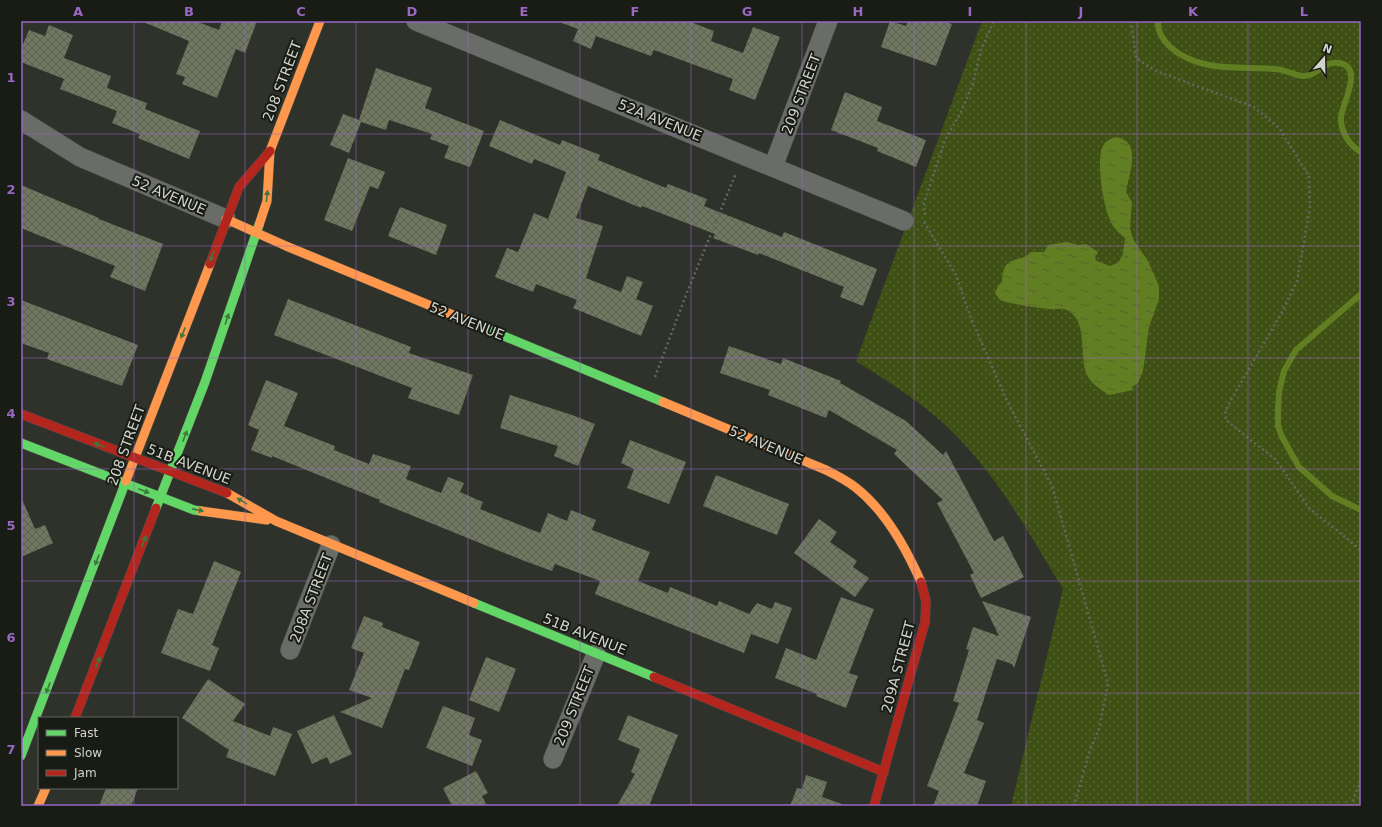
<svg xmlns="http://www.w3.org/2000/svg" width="1382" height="827" viewBox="0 0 1382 827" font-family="'DejaVu Sans',sans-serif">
	<defs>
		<pattern id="grass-dots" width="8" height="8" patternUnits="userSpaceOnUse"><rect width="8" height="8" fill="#3e5014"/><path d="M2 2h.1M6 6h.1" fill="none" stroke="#596835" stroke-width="1.8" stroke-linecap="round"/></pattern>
		<pattern id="water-ripples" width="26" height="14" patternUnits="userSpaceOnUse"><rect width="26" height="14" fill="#627e22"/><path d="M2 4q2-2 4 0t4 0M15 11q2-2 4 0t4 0" fill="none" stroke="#54652d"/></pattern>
		<pattern id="building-cross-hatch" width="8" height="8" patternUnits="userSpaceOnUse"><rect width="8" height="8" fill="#6f7761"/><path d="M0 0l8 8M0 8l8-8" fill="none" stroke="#5c6153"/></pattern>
	</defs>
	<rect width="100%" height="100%" fill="#2e322a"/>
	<path fill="url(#grass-dots)" d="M982 21H1361V806H1011L1063 589C1032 539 1003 485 962 442 933 409 893 385 856 361Z"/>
	<path fill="url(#water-ripples)" d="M1115 137C1143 140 1129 174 1126 192L1132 202 1130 228 1133 239 1148 261 1159 286V299L1149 327 1143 371 1138 383 1132 387 1133 390 1109 395C1101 389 1092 385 1087 375 1078 355 1090 318 1064 309 1059 308 1054 310 1049 309 1034 308 1020 305 1006 302L1000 300 995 293 998 286 1002 282C1003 253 1018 265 1031 252H1044L1048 245 1067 242 1078 245 1086 244 1098 252 1095 258 1097 261 1110 266 1119 262 1123 253 1125 238C1121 235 1117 231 1114 227 1104 215 1095 160 1103 146 1105 141 1110 139 1115 137Z"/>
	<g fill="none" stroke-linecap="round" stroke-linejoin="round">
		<g stroke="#627e22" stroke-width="6">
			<path d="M1158 21C1157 32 1163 40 1170 47 1200 73 1239 66 1275 69 1285 69 1295 76 1304 76 1318 76 1323 60 1340 63 1364 68 1342 104 1341 117 1340 131 1349 145 1361 152"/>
			<path d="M1361 294 1296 350 1284 371 1279 392 1278 411V426L1282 437 1299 467 1332 496 1361 510"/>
		</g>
	</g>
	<g fill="url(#building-cross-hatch)">
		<path d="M141 21H195L219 30 222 21H257L245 53 236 49 217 98 182 84 185 77 176 74 189 41Z"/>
		<path d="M562 21H688L714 31 711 41 743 53 753 27 780 37 755 100 729 90 733 79 654 50 651 56 596 36 591 49 573 41 578 29 562 23Z"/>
		<path d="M890 21 906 26 908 21H942L952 24 936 66 881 47Z"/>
		<path d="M49 25 73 35 64 58 111 76 107 88 147 103 145 109 200 131 189 159 138 138 140 134 112 123 117 111 60 89 64 79 21 62V49L29 30 45 36Z"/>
		<path d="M376 68 432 88 425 108 484 131 470 167 444 158 449 146 430 139 432 134 389 120 386 130 361 122 349 153 330 145 343 114 359 120Z"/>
		<path d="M845 92 882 107 877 121 926 140 916 167 877 151 878 148 831 130Z"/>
		<path d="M500 120 560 145 562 140 600 155 598 160 666 188 668 184 707 199 704 206 782 237 784 232 877 269 863 306 840 297 844 287 759 253 758 255 713 238 715 234 642 206 641 208 588 186 576 218 603 226 586 278 621 292 627 276 643 282 636 299 653 306 641 336 573 308 577 300 536 284 533 292 495 277 507 248 518 252 534 213 548 219 566 172 534 159 532 164 489 146Z"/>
		<path d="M348 158 385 172 378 189 370 186 352 231 324 220Z"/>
		<path d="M21 185 99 218V219L163 244 145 291 110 277 115 266 21 228Z"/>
		<path d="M400 207 447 225 436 255 388 236Z"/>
		<path d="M288 299 411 347 409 353 473 375 459 415 408 398 412 388 274 335Z"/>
		<path d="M21 300 138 345 122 386 47 359 49 353 21 343Z"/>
		<path d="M729 346 781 364 783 358 841 381 840 383 906 421 943 455 946 451 994 541 1003 536 1024 577 981 598 970 575 974 573 937 503 943 500 894 454 897 450 829 410 826 418 768 395 770 390 720 373Z"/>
		<path d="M266 380 298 393 284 426 335 446 334 450 369 464 373 454 411 466 406 479 441 493 448 477 464 483 460 492 483 502 480 509 540 533 548 513 567 521 571 510 596 520 592 530 650 552 638 581 668 593 670 587 717 606 719 601 749 614 757 603 772 609 775 602 792 608 778 644 751 634 744 653 595 594 600 581 555 564 552 571 522 560 379 502 380 500 272 456V458L251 450 259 430 248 425Z"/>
		<path d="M510 395 572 415 595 424 578 466 554 456 558 446 500 428Z"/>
		<path d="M630 440 686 462 669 504 627 488 634 469 621 463Z"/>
		<path d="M716 475 789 504 777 535 703 506Z"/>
		<path d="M21 497 35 529 45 525 53 543 21 557Z"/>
		<path d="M819 519 837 532 830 542 857 561 853 567 869 578 855 597 794 553Z"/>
		<path d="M214 561 241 572 212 645 219 648 210 671 161 653 178 609 193 614Z"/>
		<path d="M841 597 874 609 849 673 858 676 846 708 816 696 817 694 775 678 786 648 816 660Z"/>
		<path d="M982 601 1031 617 1014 668 1012 664 997 659 977 720 984 723 964 773 986 781 977 806H933L939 791 927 786 959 703 953 701 969 650 966 649 973 627 999 636Z"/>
		<path d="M364 616 383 623 382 627 420 642 409 670 405 669 382 728 340 712 372 698 349 690 364 653 351 648Z"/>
		<path d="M486 657 516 669 499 712 469 700Z"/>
		<path d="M208 679 245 704 233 721 270 736 273 727 292 734 275 776 226 757 229 750 182 718Z"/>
		<path d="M443 706 475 718 469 735 482 740 472 766 426 748Z"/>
		<path d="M334 715 352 754 330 764 327 757 312 764 297 731Z"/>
		<path d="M628 715 678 735 649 806H617L635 774 631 772 640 749 618 740Z"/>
		<path d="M476 771 488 793 482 796 487 806H452L443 788Z"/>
		<path d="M806 775 827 782 822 797 842 804 841 806H790L797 788 802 789Z"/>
		<path d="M106 788H138L131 806H99Z"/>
	</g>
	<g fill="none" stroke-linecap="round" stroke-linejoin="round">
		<g stroke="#4b4e48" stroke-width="20">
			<g id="street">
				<path d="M416 21 904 221"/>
				<path d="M21 120 80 157 226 219"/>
				<path d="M773 167 828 21"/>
				<path d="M290 650 331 545"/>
				<path d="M553 759 596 654"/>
			</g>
		</g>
		<g stroke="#4b4e48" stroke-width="10">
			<g id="fast">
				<path d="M470 322 663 402"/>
				<path d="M21 443 194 510 201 511"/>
				<path d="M156 508 205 382 259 225"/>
				<path d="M474 603 654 677"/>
				<path d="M21 756 126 481"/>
			</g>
		</g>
		<g stroke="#4b4e48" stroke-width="10">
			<g id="slow">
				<path d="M226 219 286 246 470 322"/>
				<path d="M259 225 267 201 270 151 320 21"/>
				<path d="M663 402 826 470C836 475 846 480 855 487 885 510 906 548 921 582"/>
				<path d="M126 481 210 264"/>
				<path d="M227 493 276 521 474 603"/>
				<path d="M201 511 267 520"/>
				<path d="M38 806 46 788"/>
			</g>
		</g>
		<g stroke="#4b4e48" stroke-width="10">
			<g id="jam">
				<path d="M210 264 239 187 270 151"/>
				<path d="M21 414 227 493"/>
				<path d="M654 677 884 772"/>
				<path d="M75 718 156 508"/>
				<path d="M874 806 925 622 926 601 921 582"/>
			</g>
		</g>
		<g stroke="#656763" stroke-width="2.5" stroke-dasharray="2 3" stroke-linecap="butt">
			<path d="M1131 21 1136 58 1156 71 1254 107 1279 128 1309 176 1310 207 1297 281 1281 314 1228 405 1225 414 1226 420 1276 460 1309 508 1361 550"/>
			<path d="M925 215 924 203 945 140 962 110 973 83 981 50 994 21"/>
			<path d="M924 222 956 275 970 316 1007 401 1052 486 1108 683 1099 729 1090 750 1074 806"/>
			<path d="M655 377 686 295 736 173"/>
			<path d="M1351 806 1361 779"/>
		</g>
		<use href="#street" stroke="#6a6c68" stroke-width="19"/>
		<use href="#fast" stroke="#63d668" stroke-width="9"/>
		<use href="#slow" stroke="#ff974d" stroke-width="9"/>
		<use href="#jam" stroke="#b3261e" stroke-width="9"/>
	</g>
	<defs><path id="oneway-solid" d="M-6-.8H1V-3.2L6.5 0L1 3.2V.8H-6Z"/></defs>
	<g fill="#3e783e">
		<use href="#oneway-solid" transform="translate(267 196) rotate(-84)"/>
		<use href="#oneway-solid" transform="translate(212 256) rotate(111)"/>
		<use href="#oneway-solid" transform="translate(227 319) rotate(-71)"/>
		<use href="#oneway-solid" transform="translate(183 333) rotate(111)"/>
		<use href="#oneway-solid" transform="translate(185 436) rotate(-69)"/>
		<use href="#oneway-solid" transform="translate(99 445) rotate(-158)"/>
		<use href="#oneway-solid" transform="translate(144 491) rotate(21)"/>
		<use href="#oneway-solid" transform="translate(242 501) rotate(-149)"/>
		<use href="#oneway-solid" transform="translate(198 510) rotate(11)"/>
		<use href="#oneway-solid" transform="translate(144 541) rotate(-69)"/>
		<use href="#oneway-solid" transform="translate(97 560) rotate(111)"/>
		<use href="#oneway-solid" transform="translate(98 662) rotate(-69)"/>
		<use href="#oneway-solid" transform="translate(48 688) rotate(111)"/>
	</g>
	<path fill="none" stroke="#9967c4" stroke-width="1" stroke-opacity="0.55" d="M134 21V718M245 21V806M356 21V806M468 21V806M580 21V806M691 21V806M802 21V806M914 21V806M1026 21V806M1137 21V806M1248 21V806M21 134H1361M21 246H1361M21 358H1361M21 469H1361M21 581H1361M21 693H1361M134 788V806"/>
	<g text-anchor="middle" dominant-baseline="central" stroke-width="4" stroke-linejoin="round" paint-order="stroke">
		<g font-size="14" fill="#d1d4cc" stroke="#191b15">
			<text transform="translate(282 81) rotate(-69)">208 STREET</text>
			<text transform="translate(801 94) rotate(-69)">209 STREET</text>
			<text transform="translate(660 120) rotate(22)">52A AVENUE</text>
			<text transform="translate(169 195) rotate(23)">52 AVENUE</text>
			<text transform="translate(467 321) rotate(22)">52 AVENUE</text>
			<text transform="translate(126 445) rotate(-70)">208 STREET</text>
			<text transform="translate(766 445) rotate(23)">52 AVENUE</text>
			<text transform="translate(189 464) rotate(21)">51B AVENUE</text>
			<text transform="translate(311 598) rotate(-69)">208A STREET</text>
			<text transform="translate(585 634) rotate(22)">51B AVENUE</text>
			<text transform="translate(898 667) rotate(-75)">209A STREET</text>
			<text transform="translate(574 706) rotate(-68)">209 STREET</text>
		</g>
	</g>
	<rect width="1382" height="827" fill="none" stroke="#191b15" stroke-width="44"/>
	<rect x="38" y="717" width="140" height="72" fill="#191b15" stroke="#63655e"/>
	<rect x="46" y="730" width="20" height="6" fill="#63d668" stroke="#63655e"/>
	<text x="74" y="737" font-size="12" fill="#d1d4cc">Fast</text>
	<rect x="46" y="750" width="20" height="6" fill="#ff974d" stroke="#63655e"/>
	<text x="74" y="757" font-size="12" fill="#d1d4cc">Slow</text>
	<rect x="46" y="770" width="20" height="6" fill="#b3261e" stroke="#63655e"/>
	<text x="74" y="777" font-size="12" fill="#d1d4cc">Jam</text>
	<g transform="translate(1324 58) rotate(20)" stroke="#191b15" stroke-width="3" paint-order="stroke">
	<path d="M0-3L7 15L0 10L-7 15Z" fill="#d1d4cc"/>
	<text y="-6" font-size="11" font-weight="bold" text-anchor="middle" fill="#d1d4cc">N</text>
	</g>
	<rect x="22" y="22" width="1338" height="783" fill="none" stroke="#9967c4" stroke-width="1.5"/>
	<g font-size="13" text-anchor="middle" font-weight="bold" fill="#9967c4">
		<text x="78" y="16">A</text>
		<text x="189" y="16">B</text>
		<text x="301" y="16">C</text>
		<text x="412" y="16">D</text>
		<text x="524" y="16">E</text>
		<text x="635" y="16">F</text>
		<text x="747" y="16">G</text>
		<text x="858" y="16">H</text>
		<text x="970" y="16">I</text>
		<text x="1081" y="16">J</text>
		<text x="1193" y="16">K</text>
		<text x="1304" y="16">L</text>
		<text x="11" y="82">1</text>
		<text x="11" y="194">2</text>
		<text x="11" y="306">3</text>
		<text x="11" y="418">4</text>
		<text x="11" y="530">5</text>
		<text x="11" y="642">6</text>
		<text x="11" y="754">7</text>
	</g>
</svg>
